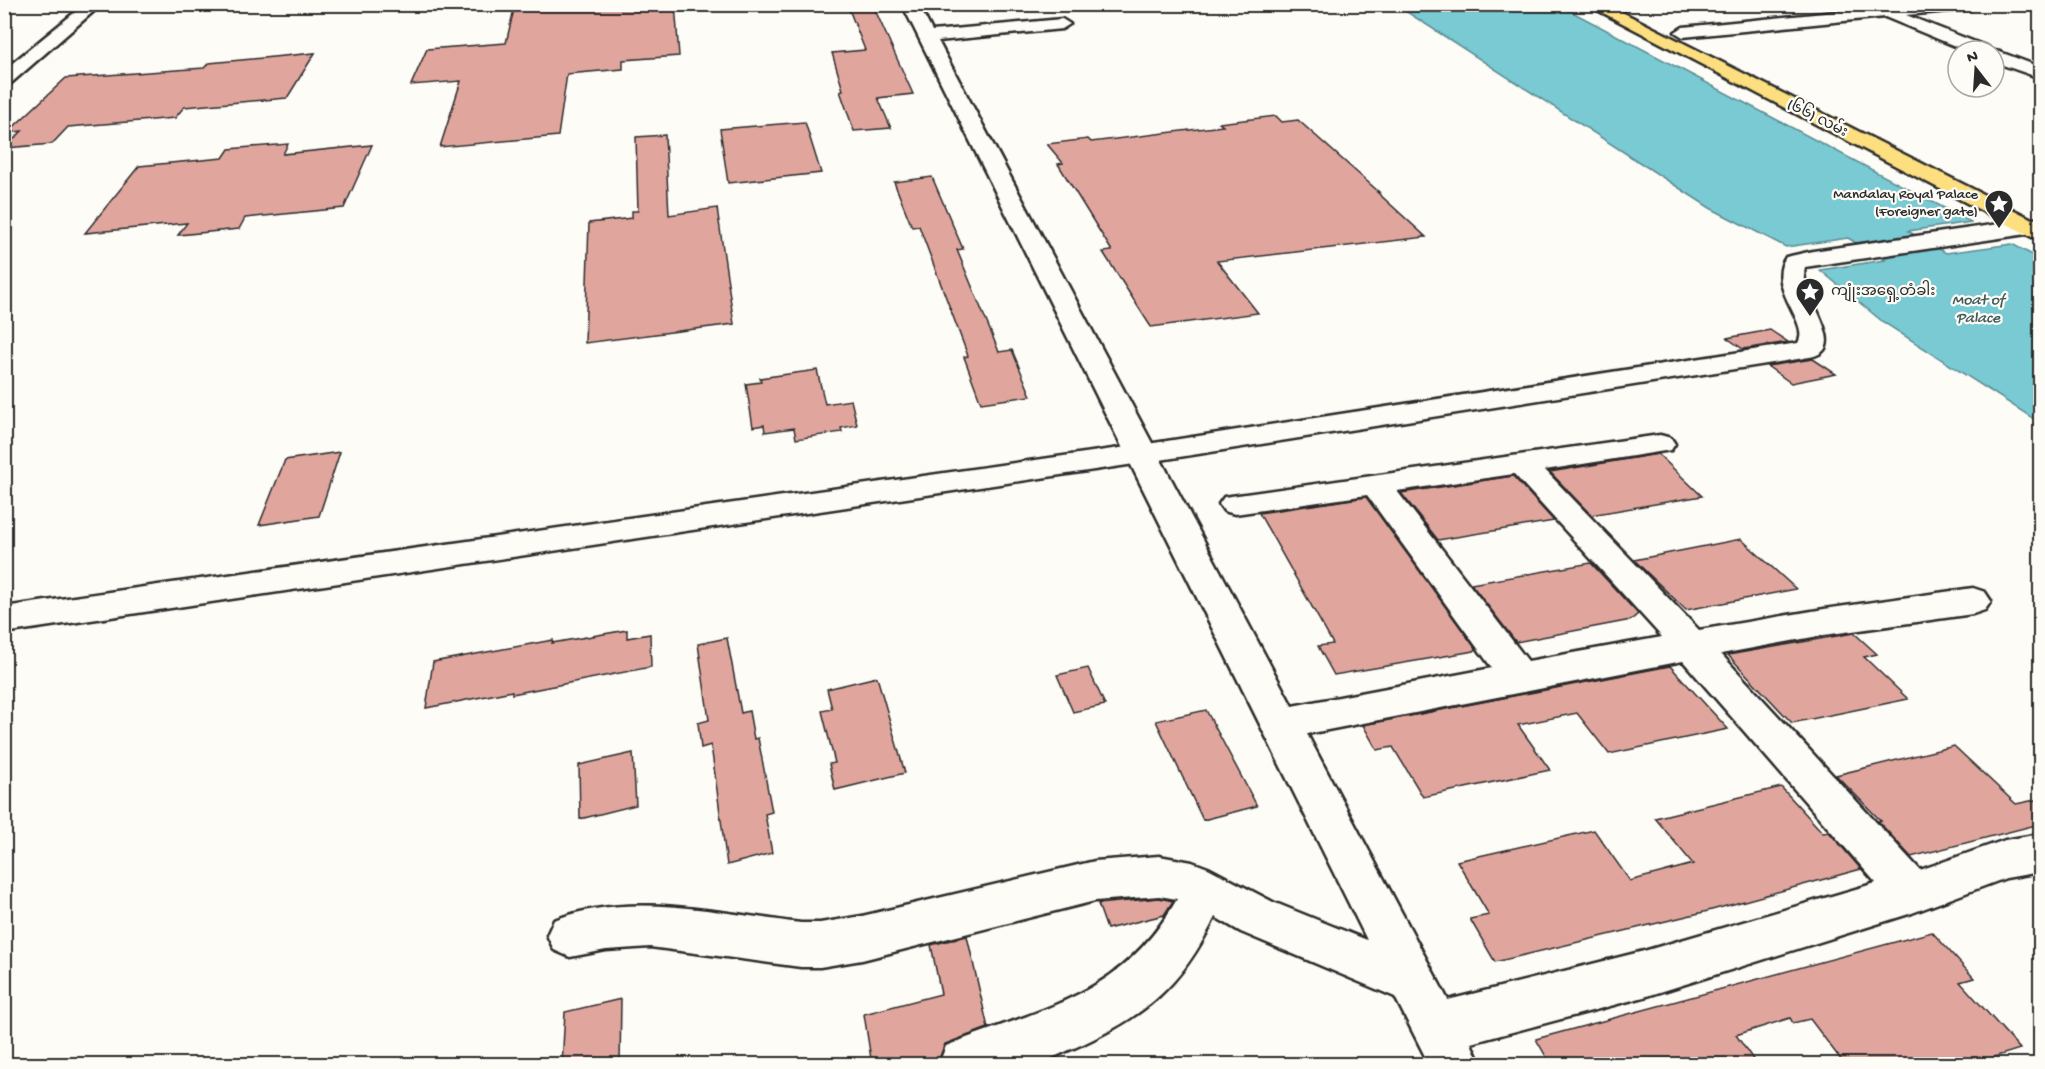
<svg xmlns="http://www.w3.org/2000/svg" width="2045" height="1069" viewBox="0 0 2045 1069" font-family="'Gochi Hand','Noto Sans Myanmar',sans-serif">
	<rect width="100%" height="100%" fill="#fdfcf7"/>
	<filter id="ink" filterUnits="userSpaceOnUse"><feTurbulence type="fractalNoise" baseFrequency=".0167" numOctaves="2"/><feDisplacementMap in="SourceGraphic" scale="12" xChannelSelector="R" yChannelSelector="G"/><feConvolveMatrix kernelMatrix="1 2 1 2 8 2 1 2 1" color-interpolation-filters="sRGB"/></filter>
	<g filter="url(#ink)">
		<path fill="#79cad3" stroke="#5a8a90" stroke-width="1.5" d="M1396 5H1559L1971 222 1908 231 1946 253 2012 244 2040 259V423L1883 322 1820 270 1885 260 1848 238 1786 247 1710 208Z"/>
		<g fill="#e0a69e" stroke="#2b2b2b" stroke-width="1.5">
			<path d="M528 4H675L679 56 623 60V69L567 74 558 136 440 147 461 81 411 85 427 49 506 43 515 5Z"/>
			<path d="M847 4H871L876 12 913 94 878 98 891 128 854 131 840 91 843 90 832 53 865 50Z"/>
			<path d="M315 53 287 98 184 107 175 118 68 127 52 144 5 148 22 131 7 133 66 78 204 68 209 63Z"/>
			<path d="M1276 116 1282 122 1298 120 1379 192H1377L1426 237 1217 261 1258 313 1151 327 1103 252 1112 251 1058 164 1063 163 1047 144 1088 139 1091 142 1223 126 1219 123Z"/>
			<path d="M805 122 821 173 728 183 720 129Z"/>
			<path d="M665 135 669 215 717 208 734 324 585 343 589 223 632 218V211H638L636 137Z"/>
			<path d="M288 144 283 154 372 145 344 208 245 218 239 229 178 235 187 223 85 233 139 166 223 158 229 149Z"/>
			<path d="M932 177 963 249 957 250 999 352 1012 350 1031 396 981 403 964 357 968 356 919 226 912 227 894 182Z"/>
			<path d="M1770 330 1788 342 1743 349 1727 338Z"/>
			<path d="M1813 359 1836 374 1791 383 1767 366Z"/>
			<path d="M817 370 825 404 851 400 857 425 841 428 842 432 796 439 794 428 765 432 764 425 753 427 746 384 761 382 760 378Z"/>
			<path d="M340 452 319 516 259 525 285 460Z"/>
			<path d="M1658 454 1702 496 1591 515 1550 472Z"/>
			<path d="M1513 476 1554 521 1438 540 1401 493Z"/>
			<path d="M1366 497 1476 649 1474 651 1334 675 1318 646 1333 644 1259 513Z"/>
			<path d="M1741 539 1796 589 1686 610 1634 560Z"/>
			<path d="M1591 563 1638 614 1631 620 1516 642 1471 584Z"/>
			<path d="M627 630V638L650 634 651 667 512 694V691L426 708 433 662 553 640 552 643Z"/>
			<path d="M1854 633 1877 654 1864 657 1908 699 1792 723 1728 655Z"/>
			<path d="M727 638 741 713 749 711 754 739 758 738 772 812 765 814 772 853 727 865 711 745 701 748 698 723 709 720 698 644Z"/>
			<path d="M1670 666 1728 729 1609 754 1577 713 1518 725 1550 770 1423 797 1393 747 1377 750 1363 725Z"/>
			<path d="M1088 668 1105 705 1073 712 1057 675Z"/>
			<path d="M877 677 905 773 835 790 829 764 835 763 822 711 832 709 827 689Z"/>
			<path d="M1206 710 1257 806 1203 820 1156 721Z"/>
			<path d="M1954 746 2016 804 2040 799V824L1911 857 1878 821H1881L1836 775Z"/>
			<path d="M633 753 636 805 580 819 579 765Z"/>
			<path d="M1781 787 1823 833 1829 832 1861 869 1708 911 1495 962 1470 919 1489 915 1457 861 1594 830 1630 881 1693 864 1655 818Z"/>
			<path d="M1159 898 1173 901 1164 915 1107 929 1098 904Z"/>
			<path d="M1932 932 1974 978 1960 982 2020 1049 1968 1065H1845L1810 1019 1793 1023 1790 1018 1736 1035 1757 1065H1551L1536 1039Z"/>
			<path d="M967 936 988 1028 945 1044 937 1065H872L864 1014 941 994 931 945Z"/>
			<path d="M621 999 620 1065H562L565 1012Z"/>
		</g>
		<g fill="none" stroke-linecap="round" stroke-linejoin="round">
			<g stroke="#2b2b2b" stroke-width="5">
				<g id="street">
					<path d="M85 4H102L10 84 4 85V70Z"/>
					<path d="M902 4H918L932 31 1062 19 1070 24 1062 29 938 41 1292 706 1492 668 1367 495 1235 514 1224 511 1219 504 1224 497 1660 435 1671 438 1675 444 1671 450 1545 470 1699 630 1824 609 1973 588 1985 592 1991 601 1985 610 1973 614 1824 635 1721 654 1920 870 2005 840 2040 834V872L2006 878 1912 913 1644 997 1471 1043 1480 1064H1429L1395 997 1241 932 1215 917C1181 987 1144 1017 1074 1048 1061 1053 1045 1063 1031 1064 1001 1068 969 1064 939 1064L946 1046C1042 1007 1121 999 1177 899L1159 896 1095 901 862 960 820 967H801L650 947 606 950 570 957 554 950 547 935 554 920C629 890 723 914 801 923H820L862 916 1095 861 1159 856 1192 862 1208 868 1273 902 1367 940ZM1514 474 1662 637 1528 661 1397 491ZM1683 661 1876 883 1644 951 1448 1000 1307 734Z"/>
					<path d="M1917 4H1978L1971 9 1906 15 1988 47 1991 51H1967L1885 17 1683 37 1675 32 1683 27Z"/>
					<path d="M1993 51H1994L2000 52 2040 67V78L1994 62Z"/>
				</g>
			</g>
			<g stroke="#2b2b2b" stroke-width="5">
				<path id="secondary" d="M2040 218V232L1805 267C1798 289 1841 337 1822 352 1817 356 1810 357 1804 358L1141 463 4 633V607L1141 445 1798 343C1811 322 1765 288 1786 257L1813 251Z"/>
			</g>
			<g stroke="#2b2b2b" stroke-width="5">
				<path id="primary" d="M1586 4H1606L2040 223V239L2032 237Z"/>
			</g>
			<use href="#street" fill="#fdfcf7" fill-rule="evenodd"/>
			<use href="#secondary" fill="#fdfcf7" fill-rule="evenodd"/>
			<use href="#primary" fill="#fddf80" fill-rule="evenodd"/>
		</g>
	</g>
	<defs>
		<g id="sight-pin" transform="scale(1.5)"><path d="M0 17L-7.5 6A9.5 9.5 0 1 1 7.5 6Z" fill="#2b2b2b" stroke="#fdfcf7"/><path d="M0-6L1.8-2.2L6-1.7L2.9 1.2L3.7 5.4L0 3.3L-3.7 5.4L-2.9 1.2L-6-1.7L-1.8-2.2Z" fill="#fff"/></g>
	</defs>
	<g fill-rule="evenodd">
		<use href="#sight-pin" x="1999" y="204"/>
		<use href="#sight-pin" x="1810" y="292"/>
	</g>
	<g text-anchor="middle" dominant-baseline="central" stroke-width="4.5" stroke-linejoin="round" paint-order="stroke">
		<g font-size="15" fill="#2b2b2b" stroke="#fdfcf7">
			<text transform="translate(1817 119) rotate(27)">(၆၆) လမ်း</text>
		</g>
		<g font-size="15" fill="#2b2b2b" stroke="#fdfcf7" text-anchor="end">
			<text x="1978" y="195">Mandalay Royal Palace<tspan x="1978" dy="17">(Foreigner gate)</tspan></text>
			<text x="1831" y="292" text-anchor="start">ကျုံးအရှေ့တံခါး</text>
		</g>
		<g font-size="16" font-style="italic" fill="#425b5d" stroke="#fdfcf7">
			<text x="1978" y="301">Moat of<tspan x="1978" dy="18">Palace</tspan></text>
		</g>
	</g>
	<rect width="2045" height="1069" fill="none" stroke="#fdfcf7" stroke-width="24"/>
	<rect x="12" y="12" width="2021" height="1045" fill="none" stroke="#2b2b2b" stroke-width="2" filter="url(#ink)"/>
	<g transform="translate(1976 69) rotate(343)"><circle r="28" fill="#fdfcf7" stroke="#a9a8a5" stroke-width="1.5"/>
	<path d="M0-4.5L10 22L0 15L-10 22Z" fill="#2b2b2b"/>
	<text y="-9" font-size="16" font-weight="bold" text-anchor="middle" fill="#2b2b2b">N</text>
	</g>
</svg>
